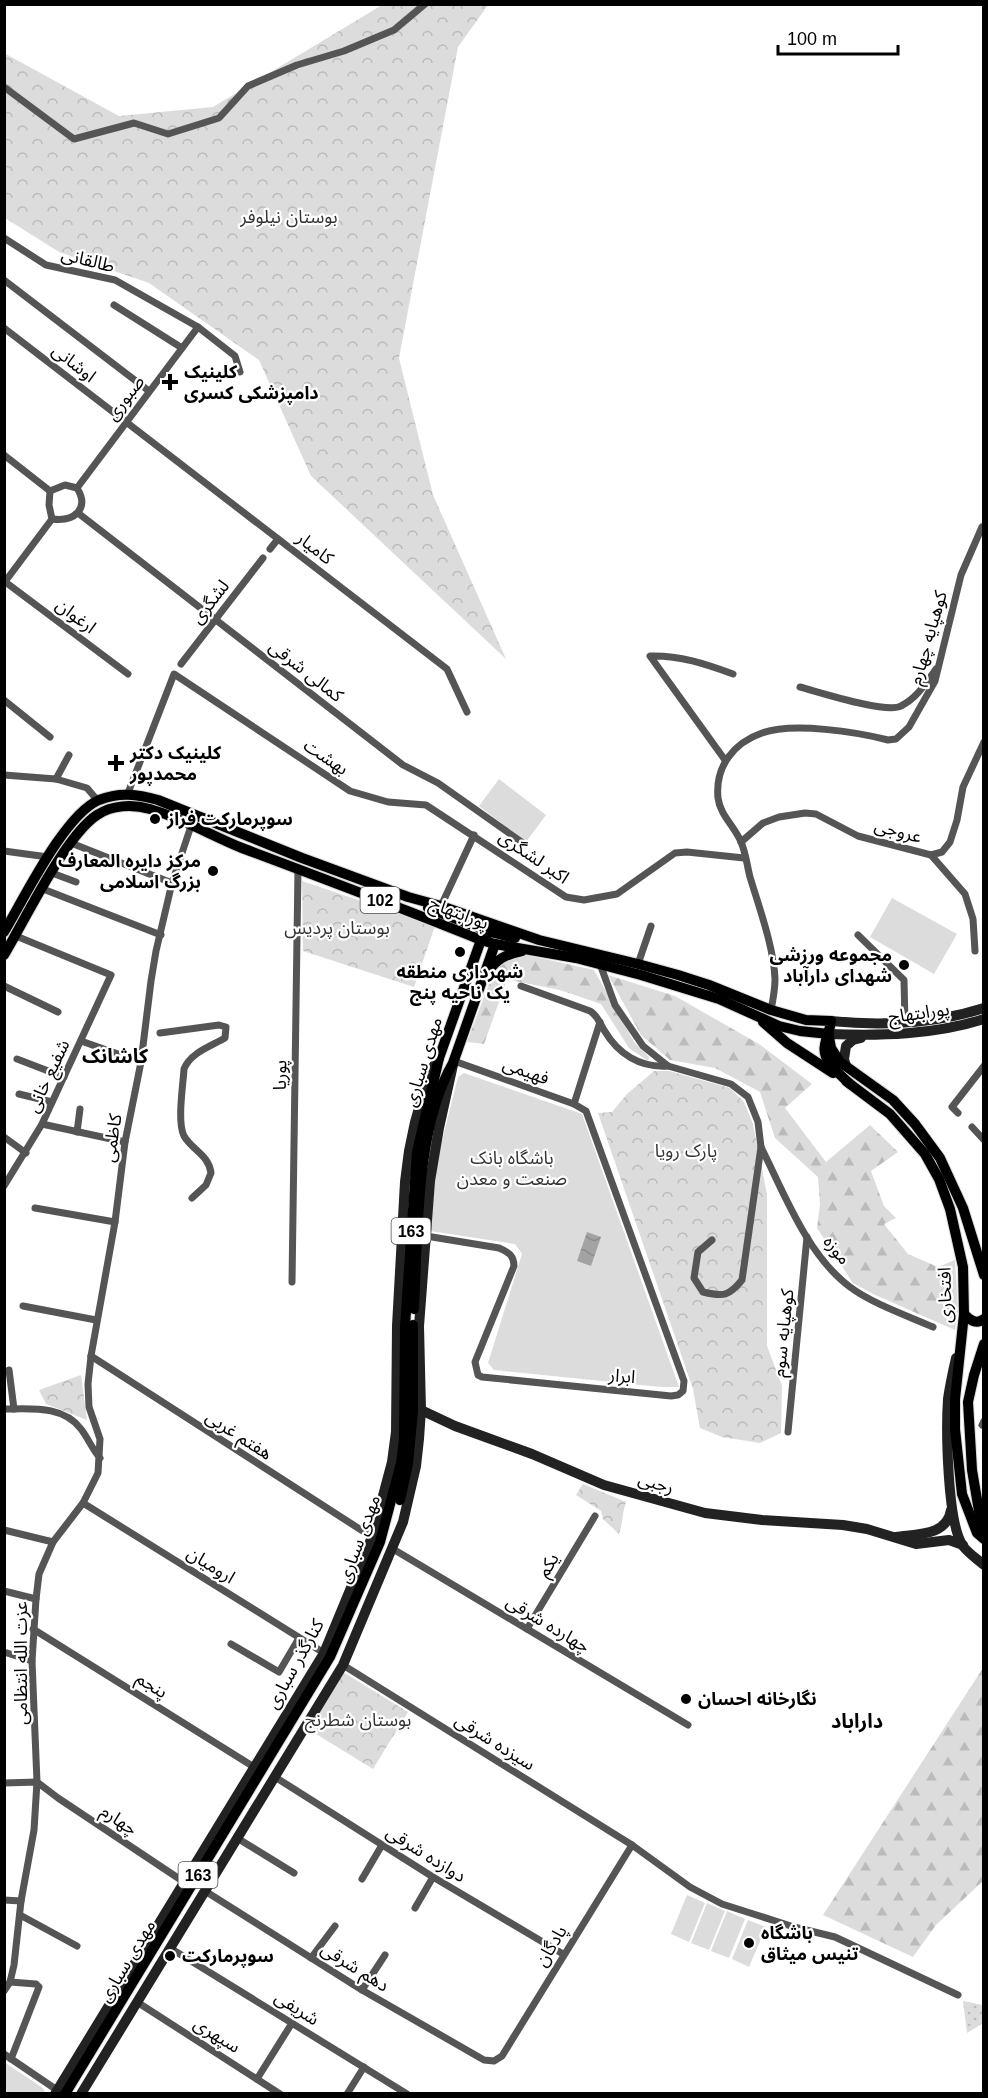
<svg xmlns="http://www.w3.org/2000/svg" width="988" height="2098" viewBox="0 0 988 2098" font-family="Helvetica,'Noto Sans Arabic',sans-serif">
	<defs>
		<pattern id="grass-dots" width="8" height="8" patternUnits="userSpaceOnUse" patternTransform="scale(1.5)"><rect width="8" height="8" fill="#dcdcdc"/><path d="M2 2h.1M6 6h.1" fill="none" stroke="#bbb" stroke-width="1.8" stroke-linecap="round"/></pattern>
		<pattern id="forest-firs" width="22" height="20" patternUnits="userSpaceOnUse" patternTransform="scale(1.5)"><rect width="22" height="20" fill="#dcdcdc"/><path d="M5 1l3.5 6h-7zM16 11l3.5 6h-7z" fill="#bbb"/></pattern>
		<pattern id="park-crowns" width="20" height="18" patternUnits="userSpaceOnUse" patternTransform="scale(1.5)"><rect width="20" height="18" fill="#dcdcdc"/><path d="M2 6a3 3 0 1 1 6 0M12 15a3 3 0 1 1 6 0" fill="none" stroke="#bbb"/></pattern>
		<pattern id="water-waves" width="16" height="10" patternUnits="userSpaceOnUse" patternTransform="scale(1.5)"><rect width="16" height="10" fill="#a3a3a3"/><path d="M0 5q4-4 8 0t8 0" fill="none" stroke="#8b8b8b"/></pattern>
	</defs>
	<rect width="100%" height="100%" fill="#fff"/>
	<path fill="url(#grass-dots)" d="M963 2001 983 2005V2023L967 2033Z"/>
	<g fill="url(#forest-firs)">
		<path d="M527 955 594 970 634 1042 649 1057 648 1061 629 1048 601 1004 560 990 510 980 506 982 484 1044 467 1042 492 976 502 960Z"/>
		<path d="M608 975 675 996 759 1044 812 1084 785 1108 826 1162 870 1125 898 1152 871 1171 884 1206 896 1218 884 1224 908 1254 938 1267 955 1260 958 1311 955 1330 873 1294 853 1283 817 1228 820 1204 818 1177 775 1138 760 1092 715 1068 670 1060 641 1035Z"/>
		<path d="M983 1668V1881L936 1925 913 1957 823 1915Z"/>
	</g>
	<g fill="url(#park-crowns)">
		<path d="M382 5H488L458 47 399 358 433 495 506 659 311 476 259 360 149 283 59 252 5 218 4 53 119 116 213 107Z"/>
		<path d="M302 881 435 926 414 987 303 951Z"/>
		<path d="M654 1071H669L730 1088 744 1102 753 1124 767 1194V1346L782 1386 781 1433 760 1443 722 1437 700 1428 693 1389 598 1113 612 1112 627 1094Z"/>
		<path d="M81 1375 87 1420 46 1404 39 1390Z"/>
		<path d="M583 1484 626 1502C622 1513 623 1523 619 1534L603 1519 601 1511 576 1495Z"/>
		<path d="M343 1672 408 1712 373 1769 308 1729Z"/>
	</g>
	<g fill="#dcdcdc">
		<path d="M499 779 546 815 526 842 479 806Z"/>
		<path d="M892 898 957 934 934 974 870 937Z"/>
		<path d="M464 1073 582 1114 679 1387H661L494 1370 488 1363 522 1254 515 1244 430 1231 437 1160 458 1077Z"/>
		<path d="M687 1895 705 1903 689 1942 671 1934Z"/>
		<path d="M707 1903 725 1911 709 1950 691 1943Z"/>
		<path d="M727 1911 745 1919 729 1958 711 1951Z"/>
		<path d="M748 1920 766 1927 749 1967 732 1959Z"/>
		<path d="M4 2062 43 2088 45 2093H5Z"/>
	</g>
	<path fill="url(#water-waves)" d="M587 1232 601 1237 591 1266 577 1261Z"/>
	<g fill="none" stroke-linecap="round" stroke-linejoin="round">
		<g stroke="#dbdbdb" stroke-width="12">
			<g id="primary">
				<path d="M428 908 490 932 515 938"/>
				<path d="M4 932C24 899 64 815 99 800 119 792 137 794 158 800L302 858 408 897 441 906 539 940 638 964 678 975 709 985 771 1010 806 1020 831 1021C830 1030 826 1037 825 1045 821 1061 840 1074 850 1084"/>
				<path d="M4 955C25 920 65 836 97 815 112 805 132 804 150 809 182 818 212 836 242 848 322 878 402 908 481 940L495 944 576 958 641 975 719 999 779 1026 800 1031 829 1034"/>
				<path d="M488 972C496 959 507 954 522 951"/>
				<path d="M763 1022 787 1043 833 1073"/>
				<path d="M829 1037 831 1048 840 1062 893 1100 915 1124 940 1158 963 1208 984 1275"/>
				<path d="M846 1081 890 1114 925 1154 939 1179 950 1209 963 1267 964 1314 955 1399V1429L962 1494 977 1533 984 1539"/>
				<path d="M414 1309C418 1235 415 1128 453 1063L495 944"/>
				<path d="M964 1314C970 1320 976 1325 984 1319"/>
				<path d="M984 1344 974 1375 968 1402 972 1470 981 1523 984 1527"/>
				<path d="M400 1500 408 1464 413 1411V1325"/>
				<path d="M65 2094 330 1657 380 1542 401 1463 404 1438 405 1326 417 1152 439 1058 481 940 490 932"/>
			</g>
		</g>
		<g stroke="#555" stroke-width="7">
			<path d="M4 87 74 139 134 123 168 134 219 118 248 86 297 65 344 51 394 30 425 4"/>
			<path d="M4 238 46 265 115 280 198 327 235 356 240 372"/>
			<path d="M4 280 149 391"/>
			<path d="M114 305 182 348"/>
			<path d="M4 328 447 669 467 712"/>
			<path d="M4 455 50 491"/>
			<path d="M65 485 77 488C90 509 74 522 52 519L49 505 50 491Z"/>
			<path d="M77 488 198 327"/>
			<path d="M78 513 403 765 438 783 523 843"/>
			<path d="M270 549 278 539"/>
			<path d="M4 581 128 674"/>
			<path d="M4 583 52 519"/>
			<path d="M181 664 263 558"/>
			<path d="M800 687C819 692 886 714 901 706 917 698 926 683 936 669"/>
			<path d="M4 700 50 737"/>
			<path d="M725 760 650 656C679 655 706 664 733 674"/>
			<path d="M4 775 56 779 87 788 98 801"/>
			<path d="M56 779 69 755"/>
			<path d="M128 793 174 674 350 791 388 802 426 805 566 897 584 900 617 894 675 853 687 852 744 858"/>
			<path d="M741 842 763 823 779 817 805 813 816 814 858 836 931 855 942 852 950 842 957 820 963 787 984 742"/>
			<path d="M71 843 172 883"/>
			<path d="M4 851 48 857"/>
			<path d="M931 855 965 894 973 919 975 951"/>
			<path d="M52 873 76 882"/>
			<path d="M43 889 161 935"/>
			<path d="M441 906 474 835"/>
			<path d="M858 935 904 980 905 1023"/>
			<path d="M600 964 615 1005 643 1046 668 1066 731 1084 748 1097 758 1122 761 1147 742 1280C729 1296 724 1297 703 1292L694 1278 698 1252 712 1240"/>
			<path d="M638 964 651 926"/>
			<path d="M4 986 58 1012"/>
			<path d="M521 986 590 1011C598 1016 599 1022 604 1030 618 1054 640 1068 668 1066"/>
			<path d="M771 1010C773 1000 775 989 775 979 774 948 759 907 750 877 747 866 746 853 741 842 735 827 720 815 718 798 715 767 733 743 762 733 793 722 857 732 888 740L896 739 909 727 935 681 961 575 982 527"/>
			<path d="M160 1033 219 1025 226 1027 225 1038C211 1046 190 1053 184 1069 183 1086 177 1122 184 1136 192 1150 209 1155 211 1173L206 1185 192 1198"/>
			<path d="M81 1041 141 1062"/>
			<path d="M17 1059 64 1077"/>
			<path d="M19 1094 52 1102"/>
			<path d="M574 1104 600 1022"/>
			<path d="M958 1113 952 1107 984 1066"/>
			<path d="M42 1124 125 1142"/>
			<path d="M972 1127 984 1140"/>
			<path d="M77 1132 80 1109"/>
			<path d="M4 1137 26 1153"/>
			<path d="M761 1147C784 1193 807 1255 850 1287 871 1303 908 1316 933 1327"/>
			<path d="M4 1186 42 1124 111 975 16 936"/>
			<path d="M35 1208 115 1222"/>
			<path d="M426 1236 499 1248C508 1252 514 1255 514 1266L475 1362 478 1375 482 1377 671 1396 678 1395 683 1391 684 1381 586 1111 574 1104 454 1061"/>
			<path d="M292 1282 298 869"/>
			<path d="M23 1306 96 1320"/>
			<path d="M91 1356 372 1537"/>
			<path d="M9 1370 14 1409"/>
			<path d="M4 1409C31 1409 63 1405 81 1429 88 1438 92 1449 100 1458"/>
			<path d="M982 1425 984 1421"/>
			<path d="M788 1432 807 1237"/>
			<path d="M83 1503 324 1653"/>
			<path d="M4 1530 53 1542"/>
			<path d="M393 1549 688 1725"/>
			<path d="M4 1591 36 1599"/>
			<path d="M33 1629 254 1767"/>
			<path d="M527 1629 595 1516"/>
			<path d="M231 1644 279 1672 299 1638"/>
			<path d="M4 1652 32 1661"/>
			<path d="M343 1665 632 1845 690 1887 722 1904 794 1927 835 1937 958 1995"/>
			<path d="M275 1777 433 1877 563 1954"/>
			<path d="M4 1783 37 1782 58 1798 184 1882"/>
			<path d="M237 1838 294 1873"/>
			<path d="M362 1879 382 1845"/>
			<path d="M205 1891 362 1990 484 2060 494 2061 502 2056 632 1845"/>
			<path d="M4 1900 21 1901"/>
			<path d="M415 1908 433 1877"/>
			<path d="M20 1915 77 1946"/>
			<path d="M170 1948 407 2094"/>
			<path d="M311 1958 335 1926"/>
			<path d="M10 1982 36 1984 39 1987 11 2059"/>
			<path d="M362 1990 385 1955"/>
			<path d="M4 1991 10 1982 14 1965 21 1901 34 1830 37 1782 32 1661 36 1599 39 1574 53 1542 83 1503 98 1473 100 1439 89 1407 88 1384 91 1356 115 1222 125 1142 141 1062 151 981 156 951 172 883 191 826"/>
			<path d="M137 2002 280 2094"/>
			<path d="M4 2054 57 2090"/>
			<path d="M257 2079 292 2023"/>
			<path d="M347 2094 364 2067"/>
		</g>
		<g stroke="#222" stroke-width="10">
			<path d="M831 1021C882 1026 934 1024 984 1008"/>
			<path d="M829 1034C880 1036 934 1035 984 1019"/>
			<path d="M846 1066 844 1059 846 1046 853 1040 861 1038"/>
			<path d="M956 1358C953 1371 950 1385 948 1399 946 1428 947 1523 963 1546 968 1553 977 1559 984 1565"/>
			<path d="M421 1410 455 1426 532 1454 604 1485 705 1513 762 1520 843 1525 867 1529 916 1544 949 1540 963 1545"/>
			<path d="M896 1537C917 1534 947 1536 951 1510"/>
			<path d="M55 2094 324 1653 372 1537 392 1462 396 1432 397 1326 405 1182 409 1151 415 1122 429 1073 439 1058"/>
			<path d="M81 2094 343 1665 403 1522 416 1466 419 1439 421 1410 419 1326 430 1181 439 1128 453 1065"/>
		</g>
		<use href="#primary" stroke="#000" stroke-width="10"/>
	</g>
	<g fill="#000" stroke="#fff" stroke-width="2">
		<path d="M167 373h6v6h6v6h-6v6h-6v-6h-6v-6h6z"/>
		<path d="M113 754h6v6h6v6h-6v6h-6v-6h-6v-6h6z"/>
		<circle cx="155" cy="819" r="6"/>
		<circle cx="213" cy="871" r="6"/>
		<circle cx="460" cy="952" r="6"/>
		<circle cx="904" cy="965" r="6"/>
		<circle cx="686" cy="1699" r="6"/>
		<circle cx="749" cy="1943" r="6"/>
		<circle cx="170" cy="1956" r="6"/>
	</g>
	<g text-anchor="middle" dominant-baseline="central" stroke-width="4.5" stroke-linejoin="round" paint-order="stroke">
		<g fill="#fff" stroke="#4c4c4c" stroke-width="1.5">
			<rect x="360.5" y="887" width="39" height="26" rx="4.5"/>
			<rect x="391.5" y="1218" width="39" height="26" rx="4.5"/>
			<rect x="178.5" y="1862" width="39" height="26" rx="4.5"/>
		</g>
		<g font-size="16" font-weight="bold" fill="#000">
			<text x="380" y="900">102</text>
			<text x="411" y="1231">163</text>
			<text x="198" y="1875">163</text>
		</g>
		<g font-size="18" fill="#333" stroke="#fff">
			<text x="289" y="217">بوستان نیلوفر</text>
			<text x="337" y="928">بوستان پردیس</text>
			<text x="686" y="1151">پارک رویا</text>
			<text x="512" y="1158">باشگاه بانک<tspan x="512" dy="21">صنعت و معدن</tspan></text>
			<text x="358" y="1720">بوستان شطرنج</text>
		</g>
		<g font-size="18" fill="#000" stroke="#fff">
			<text transform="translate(88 260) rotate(14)">طالقانی</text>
			<text transform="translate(74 363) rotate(38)">اوشانی</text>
			<text transform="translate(125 398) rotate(-53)">صبوری</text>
			<text transform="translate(315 548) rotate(38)">کامیار</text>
			<text transform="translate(210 602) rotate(-52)">لشگری</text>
			<text transform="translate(76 616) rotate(37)">ارغوان</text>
			<text transform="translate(928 638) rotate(-74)">کوهپایه چهارم</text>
			<text transform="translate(306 671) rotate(38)">کمالی شرقی</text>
			<text transform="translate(326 757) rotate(34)">بهشت</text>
			<text transform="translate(898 831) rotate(15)">عروجی</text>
			<text transform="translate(534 857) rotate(34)">اکبر لشگری</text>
			<text transform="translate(459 913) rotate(21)">پورابتهاج</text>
			<text transform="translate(919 1013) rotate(-8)">پورابتهاج</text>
			<text transform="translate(423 1062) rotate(-73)">مهدی سباری</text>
			<text transform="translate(526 1071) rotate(20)">فهیمی</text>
			<text transform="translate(280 1075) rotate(-89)">پوریا</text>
			<text transform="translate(48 1076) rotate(-65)">شفیع خانی</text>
			<text transform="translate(112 1138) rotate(-81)">کاظمی</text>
			<text transform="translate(837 1250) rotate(51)">موزه</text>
			<text transform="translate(945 1295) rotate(-91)">افتخاری</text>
			<text transform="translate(783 1333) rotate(-84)">کوهپایه سوم</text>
			<text transform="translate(622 1376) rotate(5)">ابرار</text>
			<text transform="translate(239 1435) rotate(33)">هفتم غربی</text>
			<text transform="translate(656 1483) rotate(16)">رجبی</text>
			<text transform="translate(359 1539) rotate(-70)">مهدی سباری</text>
			<text transform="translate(211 1565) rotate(32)">ارومیان</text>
			<text transform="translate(548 1565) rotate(-59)">یکم</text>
			<text transform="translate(548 1624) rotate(31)">چهارده شرقی</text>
			<text transform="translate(21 1663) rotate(-90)">عزت الله انتظامی</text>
			<text transform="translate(295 1664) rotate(-61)">کنارگذر سباری</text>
			<text transform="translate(152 1685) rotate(32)">پنجم</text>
			<text transform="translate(495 1742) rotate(32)">سیزده شرقی</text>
			<text transform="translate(119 1820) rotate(34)">چهارم</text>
			<text transform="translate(426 1854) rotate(32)">دوازده شرقی</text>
			<text transform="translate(551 1946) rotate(-59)">پادگان</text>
			<text transform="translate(127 1961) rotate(-59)">مهدی سباری</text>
			<text transform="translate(355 1967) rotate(32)">دهم شرقی</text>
			<text transform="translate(297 2008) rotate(32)">شریفی</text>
			<text transform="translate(217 2035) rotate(32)">سپهری</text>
		</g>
		<g font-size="18" font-weight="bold" fill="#000" stroke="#fff" text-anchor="start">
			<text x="184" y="372">کلینیک<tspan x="184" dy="21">دامپزشکی کسری</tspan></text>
			<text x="130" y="753">کلینیک دکتر<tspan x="130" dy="21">محمدپور</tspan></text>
			<text x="167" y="819">سوپرمارکت فراز</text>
			<text x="201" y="861" text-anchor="end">مرکز دایره المعارف<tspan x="201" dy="21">بزرگ اسلامی</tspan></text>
			<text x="892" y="955" text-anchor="end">مجموعه ورزشی<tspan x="892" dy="21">شهدای دارآباد</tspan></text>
			<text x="460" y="972" text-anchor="middle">شهرداری منطقه<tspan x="460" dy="21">یک ناحیه پنج</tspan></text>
			<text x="698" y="1699">نگارخانه احسان</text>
			<text x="761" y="1933">باشگاه<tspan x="761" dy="21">تنيس ميثاق</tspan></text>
			<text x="182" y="1956">سوپرمارکت</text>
		</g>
		<g font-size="20" font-weight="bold" fill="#000" stroke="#fff">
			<text x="115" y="1056">کاشانک</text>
			<text x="857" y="1721">داراباد</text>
		</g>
	</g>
	<rect width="988" height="2098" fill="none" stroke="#000000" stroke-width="12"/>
	<path d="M778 45v9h120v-9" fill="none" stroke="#000000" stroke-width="3"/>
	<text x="787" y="45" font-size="18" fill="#000000" stroke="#ffffff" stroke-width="4.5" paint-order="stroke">100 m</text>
</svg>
